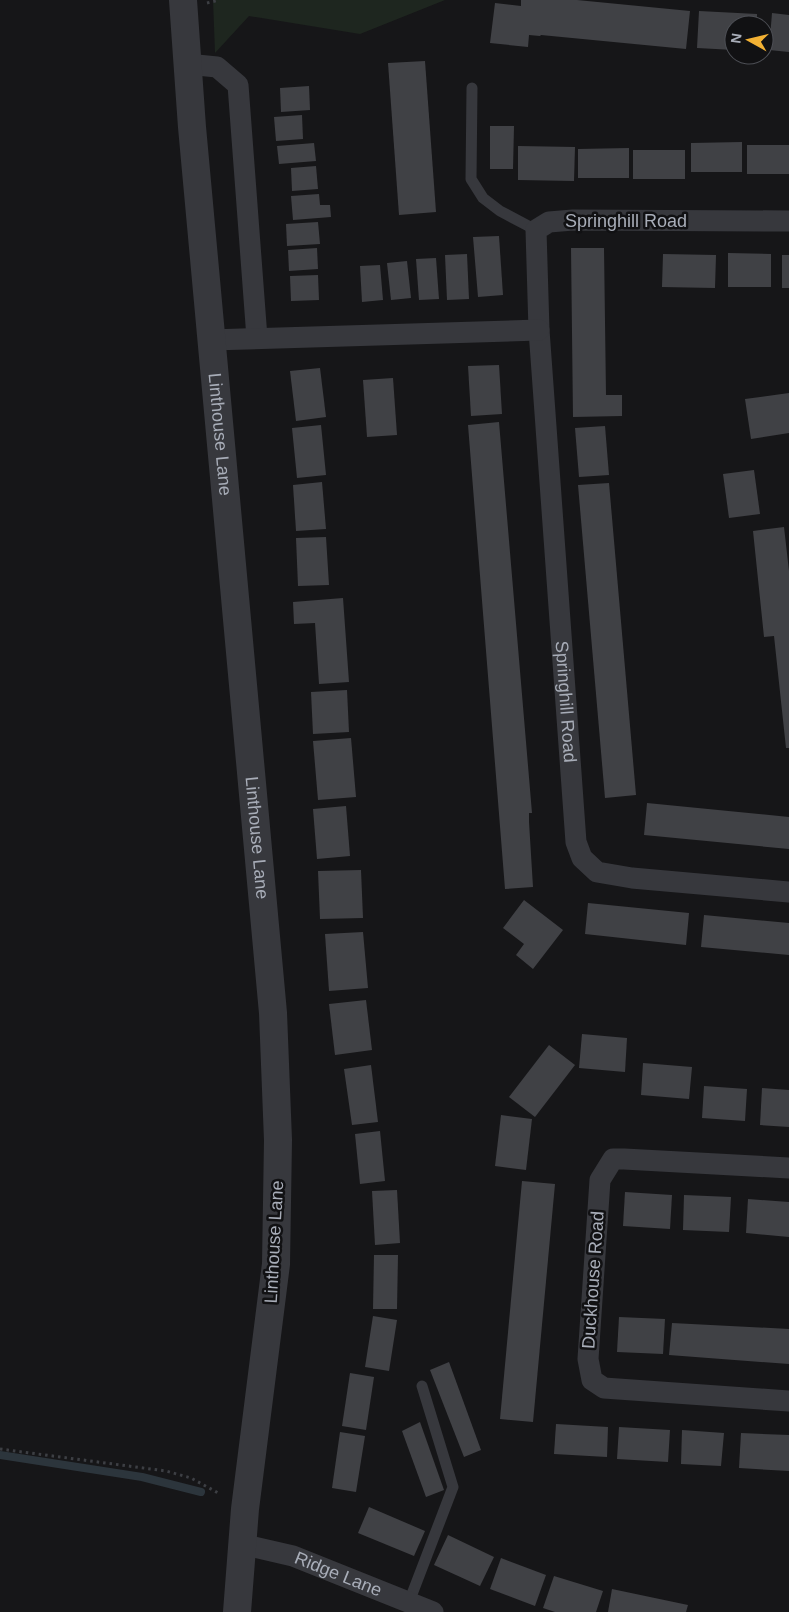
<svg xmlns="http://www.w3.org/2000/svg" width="789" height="1612" viewBox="0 0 789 1612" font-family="Helvetica,sans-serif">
	<rect width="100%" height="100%" fill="#161618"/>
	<path fill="#1e261f" d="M213 0H445L360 34 249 16 215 53Z"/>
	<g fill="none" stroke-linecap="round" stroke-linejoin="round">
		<path stroke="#2c353c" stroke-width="8" d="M0 1455 142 1477 201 1492"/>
	</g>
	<g fill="#404145">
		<path d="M521 0H577L690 11 686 49 541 35 540 36 529 35 528 47 490 43 495 3 521 6Z"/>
		<path d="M699 11 757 14V25H734V50L697 48Z"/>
		<path d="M772 13 789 15V52L769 50Z"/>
		<path d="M425 61 436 212 399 215 388 63Z"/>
		<path d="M309 86 310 110 281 112 280 88Z"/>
		<path d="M302 115 303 139 276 141 274 117Z"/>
		<path d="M490 126H514L513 169H490Z"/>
		<path d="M742 142V172H691V143Z"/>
		<path d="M314 143 316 161 279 164 277 146Z"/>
		<rect x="747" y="145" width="42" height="29"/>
		<path d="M518 146 575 147 574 181 518 180Z"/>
		<path d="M629 148V178H578V149Z"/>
		<rect x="633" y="150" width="52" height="29"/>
		<path d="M316 166 318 189 292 191 291 168Z"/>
		<path d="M319 194 320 205H330L331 217 293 220 291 196Z"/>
		<path d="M318 222 320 244 287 246 286 224Z"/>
		<path d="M499 236 503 295 478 297 473 237Z"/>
		<path d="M317 248 318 269 289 271 288 250Z"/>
		<path d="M571 248H604L606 395H622V416L573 417Z"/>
		<path d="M728 253 771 254V287H728Z"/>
		<path d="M467 254 469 299 447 300 445 255Z"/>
		<path d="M663 254 716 255 715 288 662 287Z"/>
		<rect x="782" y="255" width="7" height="33"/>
		<path d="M436 258 439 299 419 300 416 259Z"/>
		<path d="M407 261 411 298 391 300 387 263Z"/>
		<path d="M380 265 383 300 362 302 360 266Z"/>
		<path d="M318 275 319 300 291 301 290 276Z"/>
		<path d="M499 365 502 414 471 416 468 366Z"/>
		<path d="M320 368 326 417 296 421 290 371Z"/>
		<path d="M393 378 397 435 367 437 363 380Z"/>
		<path d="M789 393V433L751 439 745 399Z"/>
		<path d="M499 422 532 813H529V822L533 887 505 889 468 425Z"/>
		<path d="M321 425 326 475 297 478 292 428Z"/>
		<path d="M605 426 609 475 579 477 575 428Z"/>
		<path d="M754 470 760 514 729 518 723 474Z"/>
		<path d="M322 482 326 529 296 531 293 485Z"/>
		<path d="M609 483 636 795 605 798 578 485Z"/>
		<path d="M784 527 789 571V748H786L774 636 764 637 753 531Z"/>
		<path d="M326 537 329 585 298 586 296 538Z"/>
		<path d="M343 598 349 682 319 684 315 623 294 624 293 602Z"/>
		<path d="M347 690 349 732 313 734 311 692Z"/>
		<path d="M351 738 356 797 318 800 313 741Z"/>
		<path d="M647 803 789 817V849L644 835Z"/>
		<path d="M346 806 350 856 317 859 313 809Z"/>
		<path d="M361 870 363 918 320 919 318 871Z"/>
		<path d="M524 900 563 930 533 969 516 955 524 944 503 928Z"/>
		<path d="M588 903 689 913 686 945 585 934Z"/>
		<path d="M704 915 789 923V955L701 947Z"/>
		<path d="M363 932 368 988 329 991 325 934Z"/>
		<path d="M366 1000 372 1050 335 1055 329 1004Z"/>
		<path d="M582 1034 627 1038 625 1072 579 1068Z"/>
		<path d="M549 1045 575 1065 535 1117 509 1097Z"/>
		<path d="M643 1063 692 1067 689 1099 641 1095Z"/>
		<path d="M371 1065 378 1122 352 1125 344 1069Z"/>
		<path d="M704 1086 747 1089 745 1121 702 1118Z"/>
		<path d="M762 1088 789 1090V1127L760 1125Z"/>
		<path d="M501 1115 532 1119 526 1170 495 1166Z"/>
		<path d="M380 1131 385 1181 360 1184 355 1134Z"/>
		<path d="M522 1181 555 1184 533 1422 500 1419Z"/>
		<path d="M397 1190 400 1243 375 1245 372 1191Z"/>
		<path d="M625 1192 672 1195 670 1229 623 1226Z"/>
		<path d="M684 1195 731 1197 729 1232 683 1230Z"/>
		<path d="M748 1199 789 1202V1237L746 1233Z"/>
		<path d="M374 1255H398L397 1309H373Z"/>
		<path d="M373 1316 397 1320 389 1371 365 1367Z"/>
		<path d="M619 1317 665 1319 663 1354 617 1352Z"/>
		<path d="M672 1323 789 1329V1364L669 1355Z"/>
		<path d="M449 1362 481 1450 464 1457 430 1370Z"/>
		<path d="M350 1373 374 1377 366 1430 342 1426Z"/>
		<path d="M420 1422 444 1490 426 1497 402 1431Z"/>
		<path d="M556 1424 608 1427 607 1457 554 1454Z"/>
		<path d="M619 1427 670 1430 668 1462 617 1459Z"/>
		<path d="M682 1430 724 1433 721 1466 681 1464Z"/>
		<path d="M340 1432 365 1436 356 1492 332 1488Z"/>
		<path d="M741 1433 789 1435V1471L739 1468Z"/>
		<path d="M369 1507 425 1531 414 1556 358 1533Z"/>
		<path d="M448 1535 494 1557 480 1586 434 1565Z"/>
		<path d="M501 1558 546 1575 535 1606 490 1589Z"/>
		<path d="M554 1576 603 1591 596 1612H555L543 1608Z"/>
		<path d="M612 1589 688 1605 686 1612H608Z"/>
	</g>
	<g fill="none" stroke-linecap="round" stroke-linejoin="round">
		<g stroke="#3d3f44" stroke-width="3" stroke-dasharray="2.5 4" stroke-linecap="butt">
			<path d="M207 3 219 0"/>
			<path d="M0 1449 166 1471 191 1478 220 1494"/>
		</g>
		<g stroke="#37383d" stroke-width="11">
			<path d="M472 88 471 179 483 198 500 211 536 230"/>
			<path d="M409 1602 453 1487 422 1386"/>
		</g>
		<g stroke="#37383d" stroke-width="21">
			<path d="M187 64 217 67 238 85 257 338"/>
			<path id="s1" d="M789 221 573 220 549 222 536 230 539 330 576 842 582 858 597 872 632 878 789 892"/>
			<path d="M211 340 539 330"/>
			<path d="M789 1168 624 1159H613L600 1180 588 1359 592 1380 604 1388 789 1401"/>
			<path id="s2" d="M241 1544 293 1556 433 1612"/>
		</g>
		<path stroke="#37383d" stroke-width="28" id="s3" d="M183 0 192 127 273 1013 278 1140 276 1264 245 1509 237 1612"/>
	</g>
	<g text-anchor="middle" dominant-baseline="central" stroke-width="5" stroke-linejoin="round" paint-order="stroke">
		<g font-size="18" fill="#a8adb8" stroke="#111113">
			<text x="626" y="221">Springhill Road</text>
			<text stroke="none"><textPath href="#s3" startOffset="436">Linthouse Lane</textPath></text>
			<text stroke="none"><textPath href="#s1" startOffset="728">Springhill Road</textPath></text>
			<text stroke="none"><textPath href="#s3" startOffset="841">Linthouse Lane</textPath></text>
			<text transform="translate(274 1242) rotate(-87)">Linthouse Lane</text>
			<text transform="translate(593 1280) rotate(-86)">Duckhouse Road</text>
			<text stroke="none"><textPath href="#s2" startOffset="102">Ridge Lane</textPath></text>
		</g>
	</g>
	<g transform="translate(749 40) rotate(278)"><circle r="24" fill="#111113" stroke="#4d4f55"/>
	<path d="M0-4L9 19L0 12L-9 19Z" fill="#f2b134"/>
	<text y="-8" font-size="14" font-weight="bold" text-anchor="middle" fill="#a8adb8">N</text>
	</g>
</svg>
